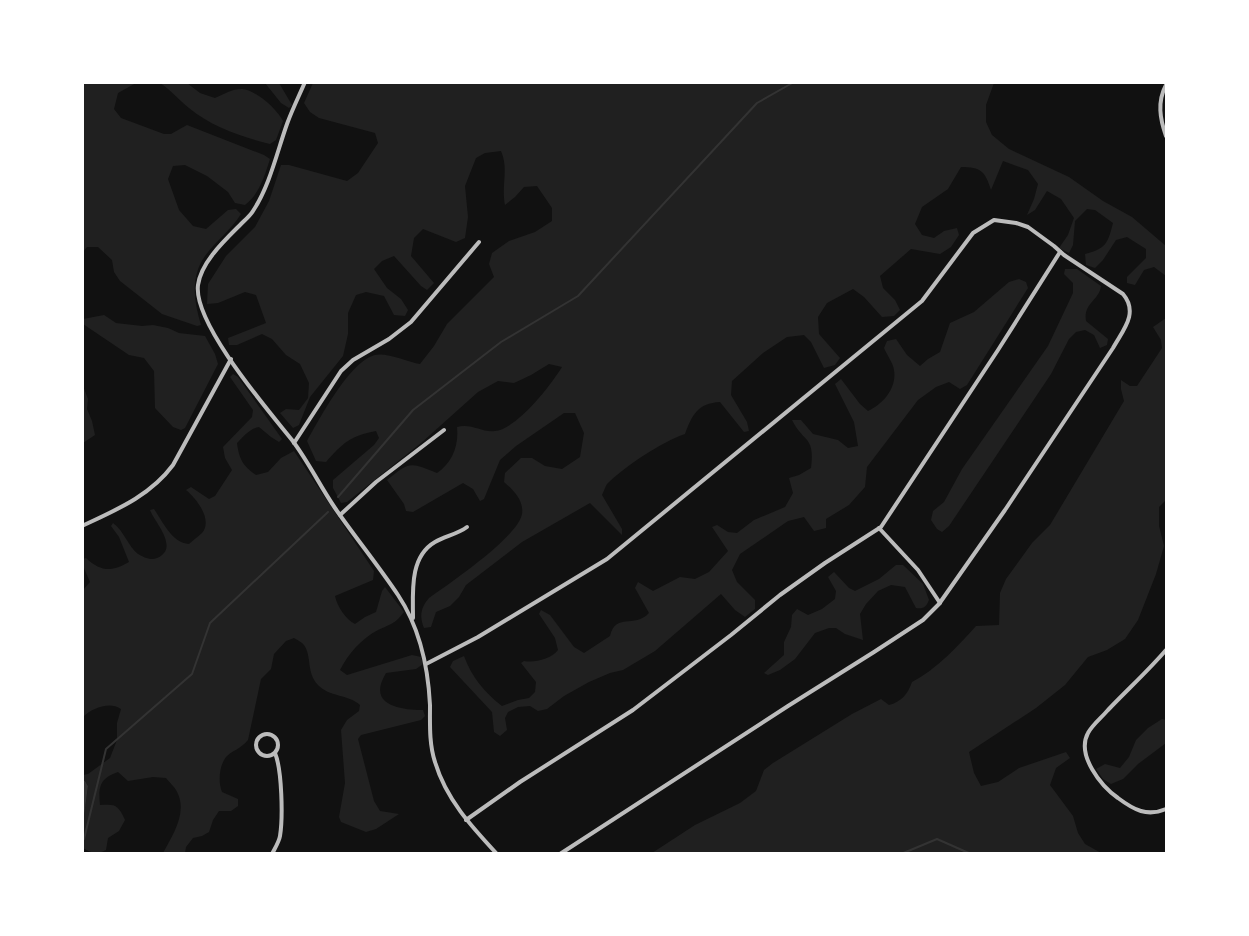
<svg xmlns="http://www.w3.org/2000/svg" width="1249" height="936" viewBox="0 0 1249 936" font-family="Overpass,sans-serif">
	<rect width="100%" height="100%" fill="#111"/>
	<g fill="#202020">
		<path d="M82 83H136L118 93 114 109 121 118 164 134H171L187 125 264 155 270 159C265 175 259 195 245 205L235 203 228 192 207 176 185 165 173 166 168 179 179 210 193 226 206 229 228 210 236 209 241 214C231 230 216 241 205 256 190 277 194 302 201 325L197 326 162 314 120 281 114 272 112 260 98 247H87L83 252Z"/>
		<path d="M160 83H187L200 93 215 98C224 94 232 89 242 89 256 90 277 109 283 121L276 140 270 144C242 137 212 127 189 108 179 100 171 90 160 83Z"/>
		<path d="M265 83H279L292 105 289 108 281 103Z"/>
		<path d="M313 83H994L986 105V122L992 135 1009 149 1069 177 1103 201 1132 217 1166 246V276L1154 267 1144 270 1135 285 1127 283V277L1146 258V249L1127 237 1116 240 1103 260 1095 268 1086 265 1085 254C1106 249 1108 243 1113 223L1095 210 1087 209 1075 221 1073 245 1069 253 1059 248 1068 235 1074 218 1061 199 1047 191 1035 210 1027 215 1034 199 1038 184 1028 170 1003 161 991 190C985 171 981 167 961 167L948 189 922 207 915 224 922 235 934 238 944 231 957 228 959 235 951 247 940 254 911 249 880 276 883 288 895 300 900 310 894 316 882 317 864 297 853 289 827 303 818 317 819 334 840 358 835 365 824 368 811 342 804 335 787 337 763 353 732 381 731 395 747 422 749 431 744 432 720 402C698 403 692 415 685 434 663 441 624 467 607 484 605 487 604 491 602 495L622 529V535L590 503 522 542 466 585 459 597 450 606 436 612 431 627 424 628C419 616 421 607 429 598 449 584 518 537 522 514 524 500 513 490 504 482L505 473 521 458H532L545 466 562 469 580 457 584 433 575 413H564L516 446 500 460 484 499 480 501 473 489 463 483 413 512 406 511 404 504 387 480C410 461 410 462 437 473 452 463 459 446 457 427 472 423 482 433 495 431 517 429 551 385 562 367L549 364 531 375 514 383 498 381 478 392 421 443 347 502 341 503 333 488V480L374 445 379 438 376 431C350 436 343 443 326 462L316 461 307 441C320 418 350 361 375 355 386 352 408 362 420 364L434 346 447 324 494 277 489 264 492 253 509 241 535 232 552 221V208L537 186 524 187 515 197 505 205C501 186 509 169 501 151L485 153 476 158 465 186 468 217 465 238 456 242 423 229 414 238 411 256 434 283 427 290 421 286 394 256 382 261 374 269 387 288 401 299 408 310 405 316 394 315 384 296 366 292 356 295 348 313V334L343 356 310 397 299 425 293 428 280 413 286 409 299 410 308 398 309 383 300 364 286 355 272 339 262 334 237 345H229L228 338 266 323 256 295 245 292 218 303 207 304 208 284 226 256 255 227 269 201 281 165H289L347 181 358 173 378 143 375 133 319 118 310 112 304 103Z"/>
		<path d="M1065 269H1077L1101 286C1099 301 1083 303 1086 321L1108 339 1107 345 1100 348 1094 335 1085 330 1076 332 1069 339 1051 374 949 526 942 532 937 529 931 520 933 511 944 502 962 469 1048 346 1073 293V283L1064 274Z"/>
		<path d="M1019 279 1026 282 1028 288 967 385 960 389 949 382 936 387 918 400 867 467 865 487 849 505 826 519V528L814 531 804 517 788 521 740 554 732 570 737 582 755 600V609L745 617 735 610 721 594 655 651 623 670 610 673 589 682 564 696 547 709 538 711 530 706 518 707 508 712 505 718 507 730 500 736 494 732 492 712 450 667 453 661 464 656C471 676 485 693 502 706L518 700 529 698 535 692 536 682 521 663 524 661C535 663 551 659 558 650L555 638 539 614 541 610 550 615 574 647 584 653 610 636C616 612 634 629 649 613L635 588 638 582 653 591 680 577 695 579 709 572 728 551 712 527 717 525 728 532 737 533 754 520 785 507 793 493 789 478 799 475 811 468C815 435 804 444 792 420H801L813 434 838 440 848 448 858 446 854 422 835 384 841 379 860 404 868 411C883 404 897 388 894 370 893 363 887 355 884 348L887 341 896 339 907 355 920 366 928 359 940 352 950 323 974 312 1009 282Z"/>
		<path d="M104 315 116 323 142 326 153 325 168 328 179 333 205 336 215 354 218 364 185 428 181 430 173 427 155 408 154 371 144 358 129 355 83 324V319Z"/>
		<path d="M1166 318V500L1159 507V526L1164 546 1156 574 1138 620 1125 639 1107 650 1088 657 1065 685 1036 708 969 752 974 773 981 786 998 782 1019 768 1066 752 1070 758 1056 768 1050 785 1073 816 1078 833 1085 844 1101 853H652L695 825 740 803 756 791 764 770 773 763 852 714 881 699 889 705C901 702 908 694 912 682 937 669 957 647 976 626L999 625 1000 593 1006 579 1032 543 1050 525 1124 401 1121 389V380L1130 386H1137L1162 348 1161 340 1153 327Z"/>
		<path d="M233 374 238 377 282 439 279 442 271 437 259 427C250 428 243 437 237 443 239 459 243 466 256 475L268 472 281 458 294 451 374 571 373 580 335 596C337 606 346 620 355 624L365 617 376 612 382 591 385 587 404 612C395 624 391 624 378 630 361 639 349 653 340 670L347 675 412 655 421 657 423 664 416 669 386 673C384 677 382 680 381 684 374 708 409 710 423 710L425 716 421 720 361 735 358 739 374 801 380 811 399 814 376 829 366 832 341 822 339 817 345 783 341 730 347 720 359 711 360 705C348 694 329 697 318 685 306 673 312 656 304 645 302 642 297 640 294 638L286 641 274 654 271 669 261 679 248 740C241 749 231 751 226 757 219 766 218 782 222 792L238 799V806L231 811H219L213 820 209 832 202 836 193 838 186 847 185 853H163C172 836 187 814 178 794 176 788 170 783 166 778L153 777 128 781 118 772C100 778 98 787 100 805 115 804 118 804 125 820L119 831 108 838 106 850C97 855 91 853 83 848V824L88 786 85 781H83V775L88 774 110 758 117 740V723L121 709C110 701 92 708 83 717V590L90 582 83 566V559L86 558C101 572 112 572 129 562L119 537 111 526 113 523C124 531 128 546 138 554 143 557 151 561 157 558 180 548 155 523 150 510L154 509C163 522 172 543 189 544 193 540 198 537 202 533 213 520 197 499 186 490L191 487 209 499 215 496 232 470 225 458 223 447 252 417 253 410 230 377Z"/>
		<path d="M83 386 88 399 87 409 92 421 95 435 83 443Z"/>
		<path d="M896 565H903L923 584 929 600C926 607 924 609 916 608L905 587 891 585 878 591 866 604 860 614 863 640 845 634 836 628H829L815 633 795 659 780 670 768 675 764 673 784 655V642L791 627 792 615 797 609 808 615 822 609 835 599 836 591 828 577 834 572 849 588 855 591 879 579Z"/>
		<path d="M1162 719 1166 720V743L1138 764 1123 779 1111 784 1103 779 1096 769 1105 764 1120 768 1129 757 1136 740 1148 728Z"/>
	</g>
	<path fill="#333" d="M83 781H85L88 786 83 824Z"/>
	<g fill="none" stroke-linecap="round" stroke-linejoin="round">
		<g stroke="#333" stroke-width="2">
			<path d="M338 497 413 410 501 342 578 296 757 103 794 82"/>
			<path d="M84 839 106 749 192 674 210 623 328 512"/>
			<path d="M901 854 937 839 971 854"/>
		</g>
		<g stroke="#bcbcbc" stroke-width="4">
			<path d="M305 82C299 96 292 110 287 124 277 152 270 185 253 211 250 216 245 220 241 224 225 240 201 262 198 285 193 323 268 410 292 440 308 461 320 486 335 508 355 537 378 565 398 595 420 628 428 665 430 705 430 724 429 744 435 762 446 799 471 826 497 854"/>
			<path d="M1166 85C1157 102 1160 119 1166 136"/>
			<path d="M294 443 341 371 353 360 389 339 411 322 479 242"/>
			<path d="M340 515 376 482 444 430"/>
			<path d="M82 526C116 510 150 496 173 465L231 359"/>
			<path d="M879 528 918 570 940 603"/>
			<path d="M413 618C413 593 409 557 435 542 445 536 458 534 467 527"/>
			<path d="M1166 650C1148 671 1127 690 1108 710 1102 717 1092 725 1088 733 1076 755 1101 786 1118 798 1134 810 1147 817 1166 809"/>
			<path d="M426 664 478 637 607 559 922 301 973 233 994 220 1016 223 1028 227 1054 246 1064 255 1123 294C1139 313 1123 330 1113 348L1005 510 939 604 923 620 874 652 788 706 560 854"/>
			<circle cx="267" cy="745" r="11"/>
			<path d="M466 820 520 782 633 710 731 635 780 595 825 563 881 527 998 350 1060 252"/>
			<path d="M272 854C275 848 279 842 280 836 283 817 282 770 275 753"/>
		</g>
	</g>
	<rect width="1249" height="936" fill="none" stroke="#ffffff" stroke-width="168"/>
</svg>
